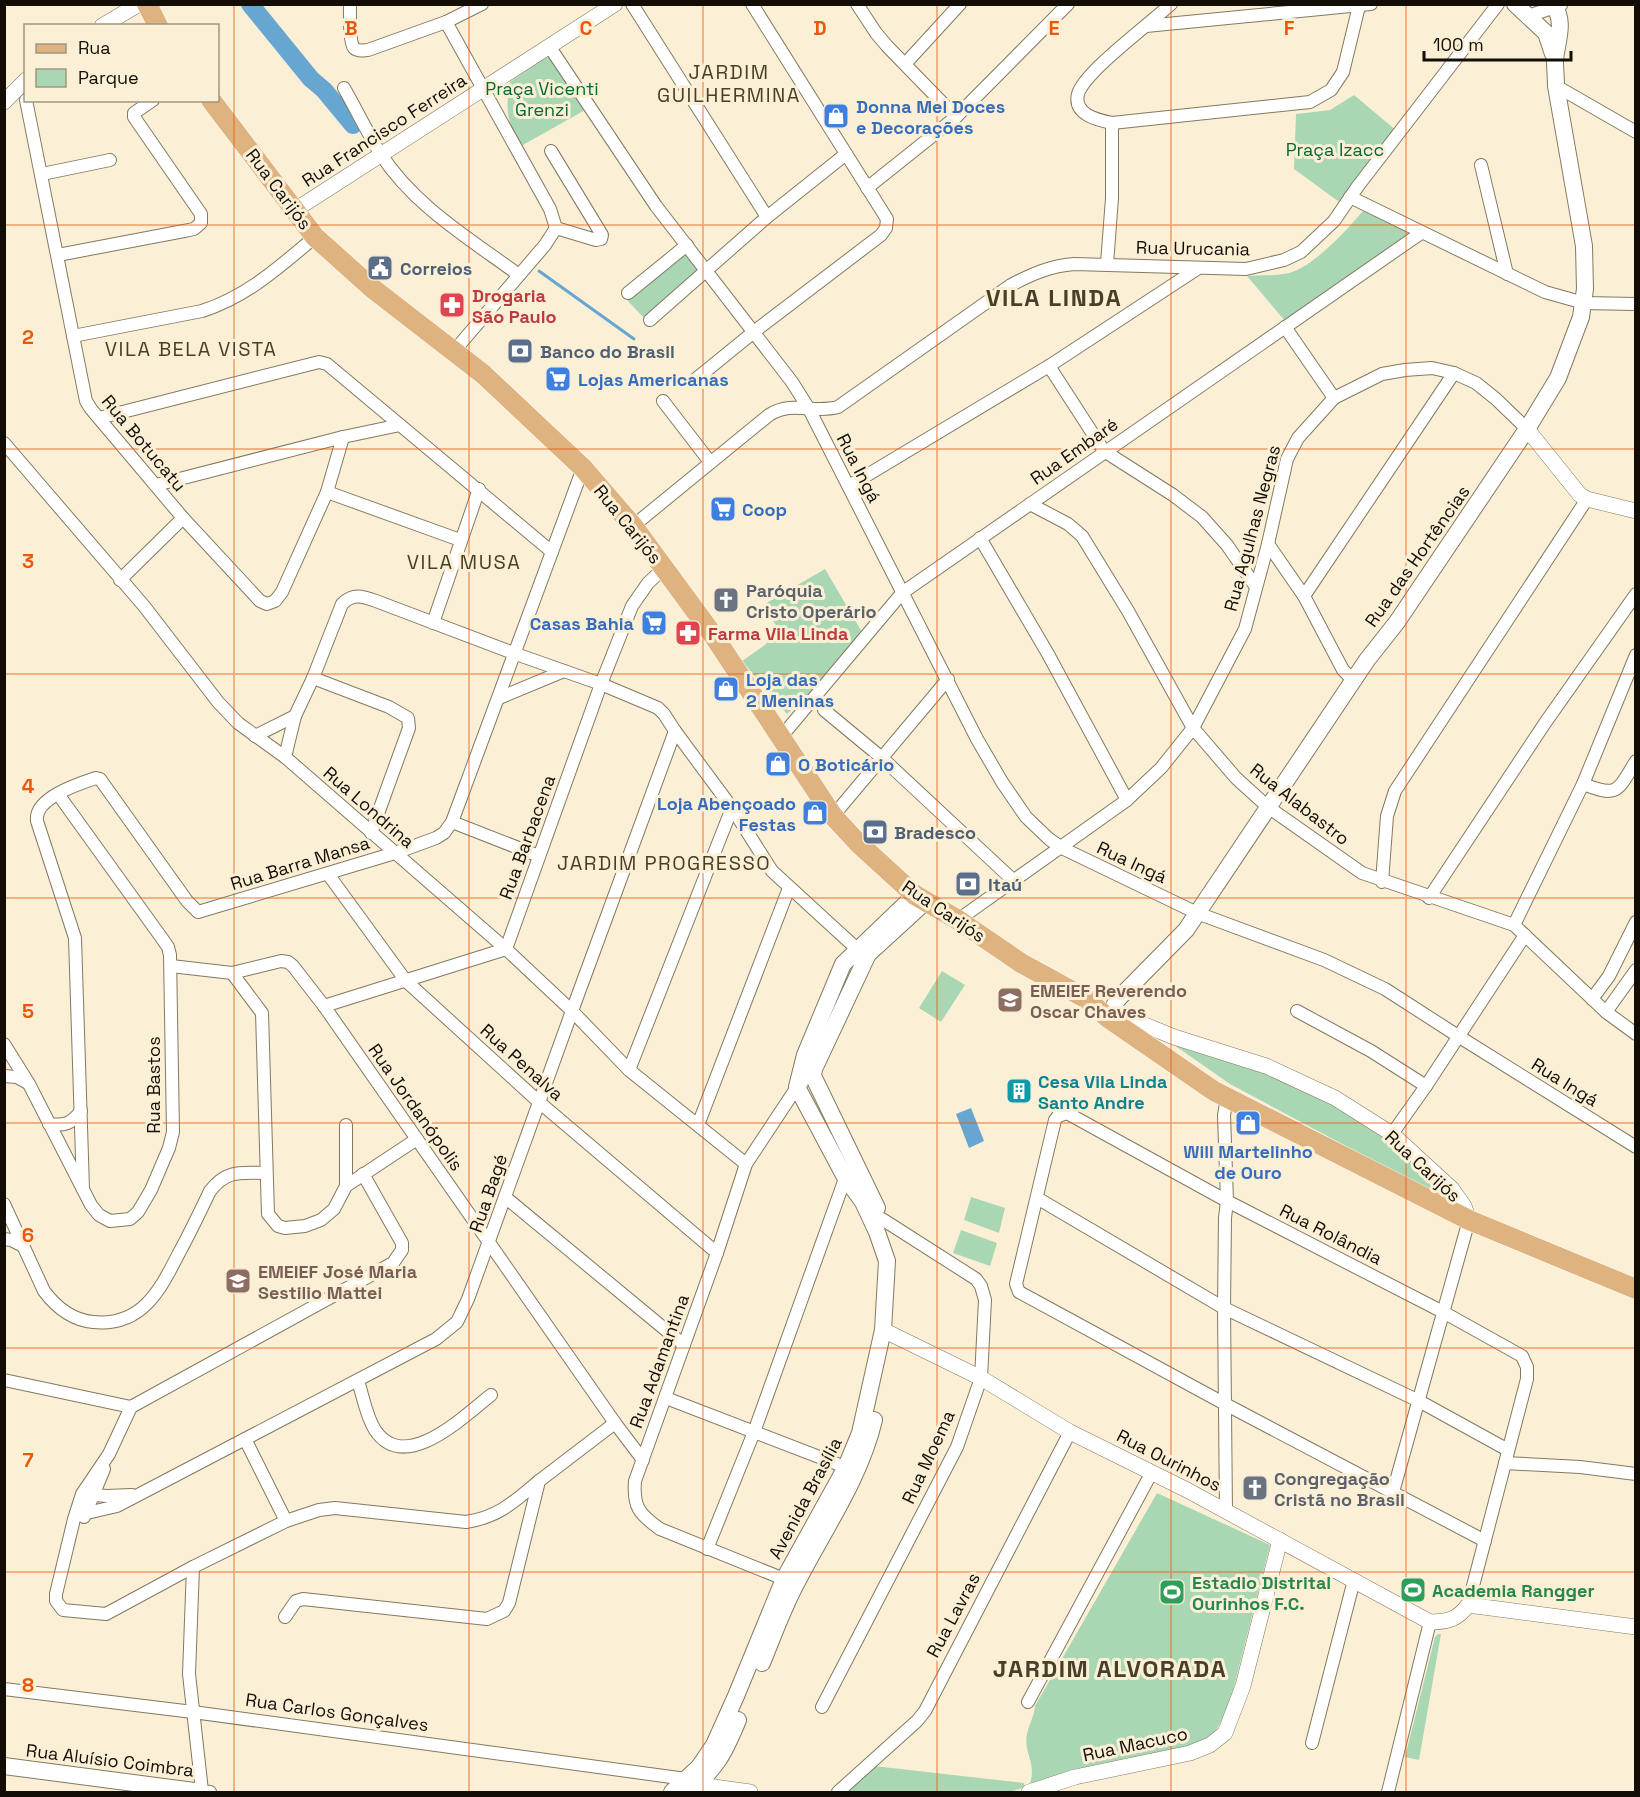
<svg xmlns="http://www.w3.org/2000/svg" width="1640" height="1797" viewBox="0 0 1640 1797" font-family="'Space Grotesk',sans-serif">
	<rect width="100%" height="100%" fill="#fbf0d6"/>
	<g fill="#aad7b3">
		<path d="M550 57 587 109 521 146C507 120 505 112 510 82L543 59Z"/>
		<path d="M1354 95 1398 132 1342 204 1294 169 1296 114 1330 110Z"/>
		<path d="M1363 211 1411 233 1285 321 1247 276C1260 275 1276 276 1289 273 1313 267 1347 230 1363 211Z"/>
		<path d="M685 253 700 271 645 319 627 300Z"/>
		<path d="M825 569 862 632 804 699 787 714 742 661 765 645 777 627 763 605Z"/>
		<path d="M942 971 965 985 941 1022 919 1008Z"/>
		<path d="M1174 1045 1268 1073 1333 1105 1393 1142 1455 1201 1443 1198 1230 1084Z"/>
		<path d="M971 1197 1005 1208 999 1233 964 1220Z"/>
		<path d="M961 1230 997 1243 990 1266 953 1253Z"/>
		<path d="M1157 1493 1270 1545 1229 1706 1215 1732 1197 1744 1074 1769 1029 1786C1038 1764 1023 1753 1027 1734 1029 1724 1034 1717 1035 1706Z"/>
		<path d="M1438 1634H1441L1419 1760 1405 1757 1435 1637Z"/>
		<path d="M874 1766 1024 1783 1025 1787 1010 1792H846Z"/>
	</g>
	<path fill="#66a6d1" d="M971 1108 984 1141 969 1148 956 1114Z"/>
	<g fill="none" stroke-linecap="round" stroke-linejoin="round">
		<path stroke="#66a6d1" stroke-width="3" d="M539 271 634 339"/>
		<path stroke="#66a6d1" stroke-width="18" d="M250 4 311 79 324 90 353 125"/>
		<g stroke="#827961" stroke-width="14">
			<g id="minor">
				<path d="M350 4C350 13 349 42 354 48 358 52 364 50 368 50L446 22 482 4"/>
				<path d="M632 4 767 217"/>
				<path d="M857 4 876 33 887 46 956 117"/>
				<path d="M1171 4C1151 23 1084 72 1078 94 1073 115 1098 120 1112 123L1310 102 1331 90 1343 72 1359 6"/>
				<path d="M1528 16 1561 5"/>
				<path d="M446 22 550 209 556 228 545 245 455 350"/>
				<path d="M1146 26 1371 4"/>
				<path d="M549 46 656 206 792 382 809 409 977 739 1002 782 1026 817 1049 839 1062 848 1197 913 1324 960 1385 989 1458 1036 1636 1147"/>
				<path d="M905 64 960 4"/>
				<path d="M1556 86 1636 132"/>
				<path d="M344 88C356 109 367 132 380 153 414 206 470 239 519 275"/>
				<path d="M26 100 86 401 91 409 183 518 260 601 267 604 275 601 282 592 327 492 343 437"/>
				<path d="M551 151 602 235 601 239 596 240 556 228"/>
				<path d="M1481 165 1507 274"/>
				<path d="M42 174 110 160"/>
				<path d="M867 188 956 117 1068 4"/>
				<path d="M1350 197 1545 292 1584 303 1636 304"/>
				<path d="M58 255 184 231 194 229 201 223V214L134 117V113L153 100"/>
				<path d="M1107 264 1112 198V123"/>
				<path d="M628 293 687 245"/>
				<path d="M650 320 767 217 846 154"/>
				<path d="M1285 327 1334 398"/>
				<path d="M73 336 202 311C248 296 279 267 315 237"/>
				<path d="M1049 366 1104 451 1173 495 1202 517 1227 545 1256 587"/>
				<path d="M696 379 755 331 881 235 886 228 887 219 752 4"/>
				<path d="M663 401 710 462"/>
				<path d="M99 418 319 362 327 364 552 552"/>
				<path d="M4 443 144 606 218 702 238 723 285 757 506 949 572 1011 629 1070 746 1164"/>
				<path d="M156 485 343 437 400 425"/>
				<path d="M849 486 1049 366 1197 269"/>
				<path d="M327 492 460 540"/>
				<path d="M1030 504 1068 524 1082 536 1128 611 1193 728 1236 778 1268 807 1362 873 1514 925 1606 1012 1636 1034"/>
				<path d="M633 526 769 415C793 400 812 414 838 407L1011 285C1032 274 1050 266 1074 264L1246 269 1284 260 1301 252 1334 221 1358 186 1498 4"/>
				<path d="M980 538 1048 654 1127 800"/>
				<path d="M1268 544 1304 596 1343 670 1353 680"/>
				<path d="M120 580 183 518"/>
				<path d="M1304 596 1454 373"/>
				<path d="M433 623 479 489"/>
				<path d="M313 678 389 707 408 718 409 728 371 833"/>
				<path d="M499 698 564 671"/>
				<path d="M824 710 882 758 1014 881"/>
				<path d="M255 736 295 716"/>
				<path d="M781 737 902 593 1421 233"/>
				<path d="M285 757 295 716 313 678 342 604C353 593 362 596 376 601L516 654 601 684 658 708 664 714 675 731 732 808 772 871 857 949 864 952"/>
				<path d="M1583 784C1619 798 1617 791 1636 761"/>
				<path d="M833 816 948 679"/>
				<path d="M452 822 539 856"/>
				<path d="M328 874 406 981 539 1102 717 1253"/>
				<path d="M1382 882 1387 816 1395 791 1587 499"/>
				<path d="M1429 898 1545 723 1636 594"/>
				<path d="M958 920 1127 800 1161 768 1193 728 1245 629 1268 544 1287 459 1298 438 1334 398 1382 374 1405 370 1432 368 1454 373 1476 383 1496 399 1527 429"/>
				<path d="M1514 925 1583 784 1636 655"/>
				<path d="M171 966 232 973 281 961 288 962 293 966 324 1006 615 1423 643 1460"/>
				<path d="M232 973 262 1013 268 1214 278 1226 285 1228 305 1226 321 1220 334 1209 346 1186 417 1139"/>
				<path d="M1592 999 1609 976 1636 922"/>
				<path d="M324 1006 506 949 601 684 632 606 648 583 664 568"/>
				<path d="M1297 1011 1371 1051 1426 1086"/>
				<path d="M1606 1012 1636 970"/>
				<path d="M4 1044 29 1084 91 1205 99 1215 110 1221 130 1219 138 1212 151 1190 169 1148 173 1132 170 955 168 947 161 937 58 794"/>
				<path d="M629 1070 732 808"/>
				<path d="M4 1076 17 1077 28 1083"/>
				<path d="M49 1124C65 1126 71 1124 81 1111"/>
				<path d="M698 1125 789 888"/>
				<path d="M1392 1134 1426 1086 1525 935"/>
				<path d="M346 1186V1125"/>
				<path d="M83 1189 75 938 37 821C34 798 78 784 96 778L100 779 187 901 198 912 395 853 436 838 444 833 452 822 583 468"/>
				<path d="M505 1197 684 1345"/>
				<path d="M1037 1198 1224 1308 1419 1401 1508 1450"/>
				<path d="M4 1204 44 1291C56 1307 72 1320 93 1322 142 1327 160 1290 179 1253 190 1233 200 1212 210 1191 227 1169 241 1173 266 1173"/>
				<path d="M4 1239 11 1240 23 1246"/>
				<path d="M4 1380 131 1407 393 1263 402 1250V1243L363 1174"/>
				<path d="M358 1381C363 1396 366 1416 375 1430 405 1475 464 1416 491 1395"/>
				<path d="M666 1398 853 1470"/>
				<path d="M131 1407 109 1454 82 1494 74 1519 56 1594V1601L63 1610 106 1614 193 1567 286 1521 319 1510 335 1508 466 1522C499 1517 515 1501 539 1481"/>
				<path d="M245 1439 286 1521"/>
				<path d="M1505 1463 1580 1467 1636 1474"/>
				<path d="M1393 1492 1469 1220"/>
				<path d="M95 1495 107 1496 132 1495"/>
				<path d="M1226 1512 1224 1308 1225 1218 1227 1201 1224 1115 1227 1098"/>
				<path d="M87 1513 117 1506 436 1339 457 1322 468 1299 572 1011 675 731"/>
				<path d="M84 1517 104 1469"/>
				<path d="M707 1549 754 1432 847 1173"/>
				<path d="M193 1567 189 1674 202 1791 210 1792"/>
				<path d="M789 1581 660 1529C639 1514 633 1507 635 1481L717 1253 746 1164 797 1087 802 1083"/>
				<path d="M1468 1605 1527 1379V1367L1522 1356 1443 1312 1227 1201 1067 1113 1058 1116 1055 1120 1016 1284 1019 1292 1227 1405 1485 1541"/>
				<path d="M285 1617 296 1601 303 1599 487 1619 504 1611 509 1603 539 1481 615 1423"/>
				<path d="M4 1689 193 1712 686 1779"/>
				<path d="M1028 1702 1152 1472"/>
				<path d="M822 1707 957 1447 981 1378 985 1300 981 1286 976 1279 882 1219"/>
				<path d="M1312 1743 1354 1580"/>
				<path d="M838 1792 917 1721 925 1711 1070 1432"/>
				<path d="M1388 1792 1430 1622"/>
			</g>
		</g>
		<g stroke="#827961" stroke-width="16">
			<g id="tertiary">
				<path d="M102 26 139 4"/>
				<path d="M4 102 26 80"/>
				<path d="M295 210 615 4"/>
				<path d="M1527 429 1580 495 1587 499 1636 511"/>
				<path d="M1108 1017 1111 1011 1174 1037 1266 1066 1335 1098 1392 1134 1452 1189 1464 1206 1469 1220"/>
				<path d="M883 1330 981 1378 1070 1432 1187 1490 1430 1622C1448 1622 1458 1619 1468 1605L1636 1627"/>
				<path d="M689 1780 707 1786 750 1792"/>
				<path d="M1029 1792 1075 1777 1190 1753 1210 1745 1225 1733 1243 1686 1280 1540"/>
			</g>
		</g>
		<g stroke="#827961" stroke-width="18">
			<g id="secondary">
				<path d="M1515 4 1546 33 1553 54"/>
				<path d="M1111 1011 1118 999 1186 930 1367 660 1397 622 1527 429 1558 378 1581 317 1585 289 1584 246 1556 86C1556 78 1555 69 1555 61 1556 43 1567 20 1552 4"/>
				<path d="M877 1208 813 1076 814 1069 868 954 926 901"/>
				<path d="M762 1663C773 1636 783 1608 797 1582 824 1529 860 1479 874 1420"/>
				<path d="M4 1766 202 1792"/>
				<path d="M672 1792 699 1767 714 1745 736 1696 784 1579 846 1467 860 1433 883 1330 887 1261 877 1232 863 1202 845 1177 797 1087 805 1055 843 964 915 895"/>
				<path d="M689 1792C717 1767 724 1754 738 1720"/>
			</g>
		</g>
		<g stroke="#fff" stroke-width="21">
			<g id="primary">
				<path d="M147 4 158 26"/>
				<path d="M211 100 315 237 372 288 483 374 583 468 633 526 713 635 833 816 858 843 915 895 958 920 1021 963 1085 998 1108 1018 1214 1091 1469 1220 1636 1289"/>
			</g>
		</g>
		<use href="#minor" stroke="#fff" stroke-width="12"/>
		<use href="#tertiary" stroke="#fff" stroke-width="15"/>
		<use href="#secondary" stroke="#fff" stroke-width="16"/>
		<use href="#primary" stroke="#dfb380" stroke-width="20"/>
	</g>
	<path fill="none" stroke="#e8590c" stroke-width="1.5" stroke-opacity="0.55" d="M234 4V1792M469 4V1792M703 4V1792M937 4V1792M1171 4V1792M1406 4V1792M4 225H1636M4 449H1636M4 674H1636M4 898H1636M4 1123H1636M4 1348H1636M4 1572H1636"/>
	<defs>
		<g id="shop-square" transform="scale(1.35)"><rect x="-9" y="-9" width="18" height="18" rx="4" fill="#3f7fe0" stroke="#fbf0d6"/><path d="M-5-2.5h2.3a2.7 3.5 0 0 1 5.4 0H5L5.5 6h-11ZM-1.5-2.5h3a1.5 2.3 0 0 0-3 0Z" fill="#fff"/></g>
		<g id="civic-square" transform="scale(1.35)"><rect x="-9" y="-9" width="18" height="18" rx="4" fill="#5c6f8a" stroke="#fbf0d6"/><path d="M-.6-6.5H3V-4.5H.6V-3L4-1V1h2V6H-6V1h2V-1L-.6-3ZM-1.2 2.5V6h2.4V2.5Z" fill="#fff"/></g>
		<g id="pharmacy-square" transform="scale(1.35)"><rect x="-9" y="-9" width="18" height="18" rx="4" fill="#e0444e" stroke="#fbf0d6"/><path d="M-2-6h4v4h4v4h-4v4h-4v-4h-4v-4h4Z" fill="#fff"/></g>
		<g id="bank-square" transform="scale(1.35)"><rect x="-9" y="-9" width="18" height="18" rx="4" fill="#5c6f8a" stroke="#fbf0d6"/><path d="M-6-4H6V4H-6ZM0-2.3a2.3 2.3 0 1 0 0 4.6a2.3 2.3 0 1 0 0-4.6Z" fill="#fff"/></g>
		<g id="supermarket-square" transform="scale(1.35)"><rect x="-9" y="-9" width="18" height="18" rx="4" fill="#3f7fe0" stroke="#fbf0d6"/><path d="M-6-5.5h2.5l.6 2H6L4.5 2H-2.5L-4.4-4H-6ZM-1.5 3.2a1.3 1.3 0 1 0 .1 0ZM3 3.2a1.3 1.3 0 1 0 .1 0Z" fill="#fff"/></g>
		<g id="church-square" transform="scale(1.35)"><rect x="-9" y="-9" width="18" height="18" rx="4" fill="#6b7280" stroke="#fbf0d6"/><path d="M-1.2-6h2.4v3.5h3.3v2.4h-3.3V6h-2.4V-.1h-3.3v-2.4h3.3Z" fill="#fff"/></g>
		<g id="school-square" transform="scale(1.35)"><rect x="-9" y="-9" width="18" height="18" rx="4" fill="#8d6e63" stroke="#fbf0d6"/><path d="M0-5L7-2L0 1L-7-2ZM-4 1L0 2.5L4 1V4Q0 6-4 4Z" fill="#fff"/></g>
		<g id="building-square" transform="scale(1.35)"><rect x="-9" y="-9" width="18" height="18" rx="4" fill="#0f9aa8" stroke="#fbf0d6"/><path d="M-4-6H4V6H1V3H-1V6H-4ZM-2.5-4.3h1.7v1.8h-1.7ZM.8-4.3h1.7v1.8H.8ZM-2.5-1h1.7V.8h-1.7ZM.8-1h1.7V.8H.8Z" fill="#fff"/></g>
		<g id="stadium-square" transform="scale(1.35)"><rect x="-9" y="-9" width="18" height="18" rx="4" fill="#2e9e5b" stroke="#fbf0d6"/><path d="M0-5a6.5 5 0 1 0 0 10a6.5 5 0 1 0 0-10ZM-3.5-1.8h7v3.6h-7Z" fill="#fff"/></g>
	</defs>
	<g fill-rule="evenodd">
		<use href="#shop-square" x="836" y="116"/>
		<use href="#civic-square" x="380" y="268"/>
		<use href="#pharmacy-square" x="452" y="305"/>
		<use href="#bank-square" x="520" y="351"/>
		<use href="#supermarket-square" x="558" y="379"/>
		<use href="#supermarket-square" x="723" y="509"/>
		<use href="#church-square" x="726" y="600"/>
		<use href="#supermarket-square" x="654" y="623"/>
		<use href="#pharmacy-square" x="688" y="633"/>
		<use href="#shop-square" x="726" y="689"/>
		<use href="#shop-square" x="778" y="764"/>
		<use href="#shop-square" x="815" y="813"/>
		<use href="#bank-square" x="875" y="832"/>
		<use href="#bank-square" x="968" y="884"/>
		<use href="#school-square" x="1010" y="1000"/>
		<use href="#building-square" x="1019" y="1091"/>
		<use href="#shop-square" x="1248" y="1123"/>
		<use href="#school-square" x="238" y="1281"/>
		<use href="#church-square" x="1255" y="1488"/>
		<use href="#stadium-square" x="1413" y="1590"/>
		<use href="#stadium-square" x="1172" y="1592"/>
	</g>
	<g text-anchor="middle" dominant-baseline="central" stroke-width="6" stroke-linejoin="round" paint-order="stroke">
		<g font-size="18" fill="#036931" stroke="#fbf0d6">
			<text x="542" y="88">Praça Vicenti<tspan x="542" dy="21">Grenzi</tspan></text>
			<text x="1335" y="149">Praça Izacc</text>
		</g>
		<g font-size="18" font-weight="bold" fill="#366cbe" stroke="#fbf0d6" text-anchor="start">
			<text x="856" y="106">Donna Mel Doces<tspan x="856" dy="21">e Decorações</tspan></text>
			<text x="578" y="379">Lojas Americanas</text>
			<text x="742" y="509">Coop</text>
			<text x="634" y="623" text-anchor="end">Casas Bahia</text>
			<text x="746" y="679">Loja das<tspan x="746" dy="21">2 Meninas</tspan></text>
			<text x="798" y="764">O Boticário</text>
			<text x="796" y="803" text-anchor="end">Loja Abençoado<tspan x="796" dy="21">Festas</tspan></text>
			<text x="1248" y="1151" text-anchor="middle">Will Martelinho<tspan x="1248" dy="21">de Ouro</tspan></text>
		</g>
		<g font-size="18" fill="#120e06" stroke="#fbf0d6">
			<text transform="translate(384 130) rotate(-33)">Rua Francisco Ferreira</text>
			<text transform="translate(279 189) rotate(53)">Rua Carijós</text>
			<text transform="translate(1193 248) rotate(1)">Rua Urucania</text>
			<text transform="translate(144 443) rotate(50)">Rua Botucatu</text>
			<text transform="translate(1074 451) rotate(-35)">Rua Embaré</text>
			<text transform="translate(859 468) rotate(63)">Rua Ingá</text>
			<text transform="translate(628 524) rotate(51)">Rua Carijós</text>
			<text transform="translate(1252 528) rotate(-75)">Rua Agulhas Negras</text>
			<text transform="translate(1417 556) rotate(-55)">Rua das Hortências</text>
			<text transform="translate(1300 804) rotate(38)">Rua Alabastro</text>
			<text transform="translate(369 807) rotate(41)">Rua Londrina</text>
			<text transform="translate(527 837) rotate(-70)">Rua Barbacena</text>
			<text transform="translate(1132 862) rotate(25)">Rua Ingá</text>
			<text transform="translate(300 863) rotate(-17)">Rua Barra Mansa</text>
			<text transform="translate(944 911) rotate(34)">Rua Carijós</text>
			<text transform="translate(522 1062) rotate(42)">Rua Penalva</text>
			<text transform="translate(1565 1082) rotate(32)">Rua Ingá</text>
			<text transform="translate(153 1085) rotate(-90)">Rua Bastos</text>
			<text transform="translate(416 1107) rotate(55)">Rua Jordanópolis</text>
			<text transform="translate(1423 1166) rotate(43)">Rua Carijós</text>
			<text transform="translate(488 1193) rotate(-71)">Rua Bagé</text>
			<text transform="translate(1331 1234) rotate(27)">Rua Rolândia</text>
			<text transform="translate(659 1361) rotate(-70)">Rua Adamantina</text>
			<text transform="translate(928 1457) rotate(-65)">Rua Moema</text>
			<text transform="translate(1169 1460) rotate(27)">Rua Ourinhos</text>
			<text transform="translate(805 1498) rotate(-62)">Avenida Brasília</text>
			<text transform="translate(953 1615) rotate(-62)">Rua Lavras</text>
			<text transform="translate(337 1712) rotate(8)">Rua Carlos Gonçalves</text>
			<text transform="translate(1135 1744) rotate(-12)">Rua Macuco</text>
			<text transform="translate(110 1760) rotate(7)">Rua Aluísio Coimbra</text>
		</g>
		<g font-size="18" font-weight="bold" fill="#4e5e75" stroke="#fbf0d6" text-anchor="start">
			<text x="400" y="268">Correios</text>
			<text x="540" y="351">Banco do Brasil</text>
			<text x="894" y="832">Bradesco</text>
			<text x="988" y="884">Itaú</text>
		</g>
		<g font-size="18" font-weight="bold" fill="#be3a42" stroke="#fbf0d6" text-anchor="start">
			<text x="472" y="295">Drogaria<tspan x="472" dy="21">São Paulo</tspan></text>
			<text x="708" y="633">Farma Vila Linda</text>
		</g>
		<g font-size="18" font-weight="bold" fill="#5b616d" stroke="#fbf0d6" text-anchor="start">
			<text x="746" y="590">Paróquia<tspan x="746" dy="21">Cristo Operário</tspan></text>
			<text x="1274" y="1478">Congregação<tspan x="1274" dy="21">Cristã no Brasil</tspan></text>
		</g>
		<g font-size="18" font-weight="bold" fill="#785e54" stroke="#fbf0d6" text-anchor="start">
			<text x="1030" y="990">EMEIEF Reverendo<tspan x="1030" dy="21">Oscar Chaves</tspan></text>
			<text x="258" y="1271">EMEIEF José Maria<tspan x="258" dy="21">Sestilio Mattei</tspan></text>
		</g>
		<g font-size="18" font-weight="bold" fill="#0d838f" stroke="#fbf0d6" text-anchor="start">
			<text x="1038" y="1081">Cesa Vila Linda<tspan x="1038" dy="21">Santo Andre</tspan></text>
		</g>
		<g font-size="18" font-weight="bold" fill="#27864d" stroke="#fbf0d6" text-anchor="start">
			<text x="1192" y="1582">Estadio Distrital<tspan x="1192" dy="21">Ourinhos F.C.</tspan></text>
			<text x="1432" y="1590">Academia Rangger</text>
		</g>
		<g font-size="20" letter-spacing="1.5" fill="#483f29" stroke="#fbf0d6">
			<text x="729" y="72">JARDIM<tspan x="729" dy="23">GUILHERMINA</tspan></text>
			<text x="191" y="349">VILA BELA VISTA</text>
			<text x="464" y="562">VILA MUSA</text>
			<text x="664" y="863">JARDIM PROGRESSO</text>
		</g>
		<g font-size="24" font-weight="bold" letter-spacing="1.5" fill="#483f29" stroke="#fbf0d6">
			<text x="1054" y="297">VILA LINDA</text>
			<text x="1110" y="1668">JARDIM ALVORADA</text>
		</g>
	</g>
	<g font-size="20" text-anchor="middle" font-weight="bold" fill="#e8590c" stroke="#fbf0d6" stroke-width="6" stroke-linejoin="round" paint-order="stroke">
		<text x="351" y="35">B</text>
		<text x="586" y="35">C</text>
		<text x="820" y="35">D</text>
		<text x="1054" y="35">E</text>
		<text x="1289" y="35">F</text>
		<text x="28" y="344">2</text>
		<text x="28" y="568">3</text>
		<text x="28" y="793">4</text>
		<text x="28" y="1018">5</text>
		<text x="28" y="1242">6</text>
		<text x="28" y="1467">7</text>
		<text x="28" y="1692">8</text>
	</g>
	<rect width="1640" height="1797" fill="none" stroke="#120e06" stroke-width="12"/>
	<rect x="24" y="24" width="195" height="78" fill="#fbf0d6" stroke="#9e9683" stroke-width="1.5"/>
	<rect x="36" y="44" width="30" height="9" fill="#dfb380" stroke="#9e9683" stroke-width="1.5"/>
	<text x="78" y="54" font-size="18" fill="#120e06">Rua</text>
	<rect x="36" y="69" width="30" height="18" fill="#aad7b3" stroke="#9e9683" stroke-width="1.5"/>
	<text x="78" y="84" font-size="18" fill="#120e06">Parque</text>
	<path d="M1424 51v9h147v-9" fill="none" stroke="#120e06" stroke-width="3"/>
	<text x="1433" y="51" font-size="18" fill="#120e06" stroke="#fbf0d6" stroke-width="4.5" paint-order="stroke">100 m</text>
</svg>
